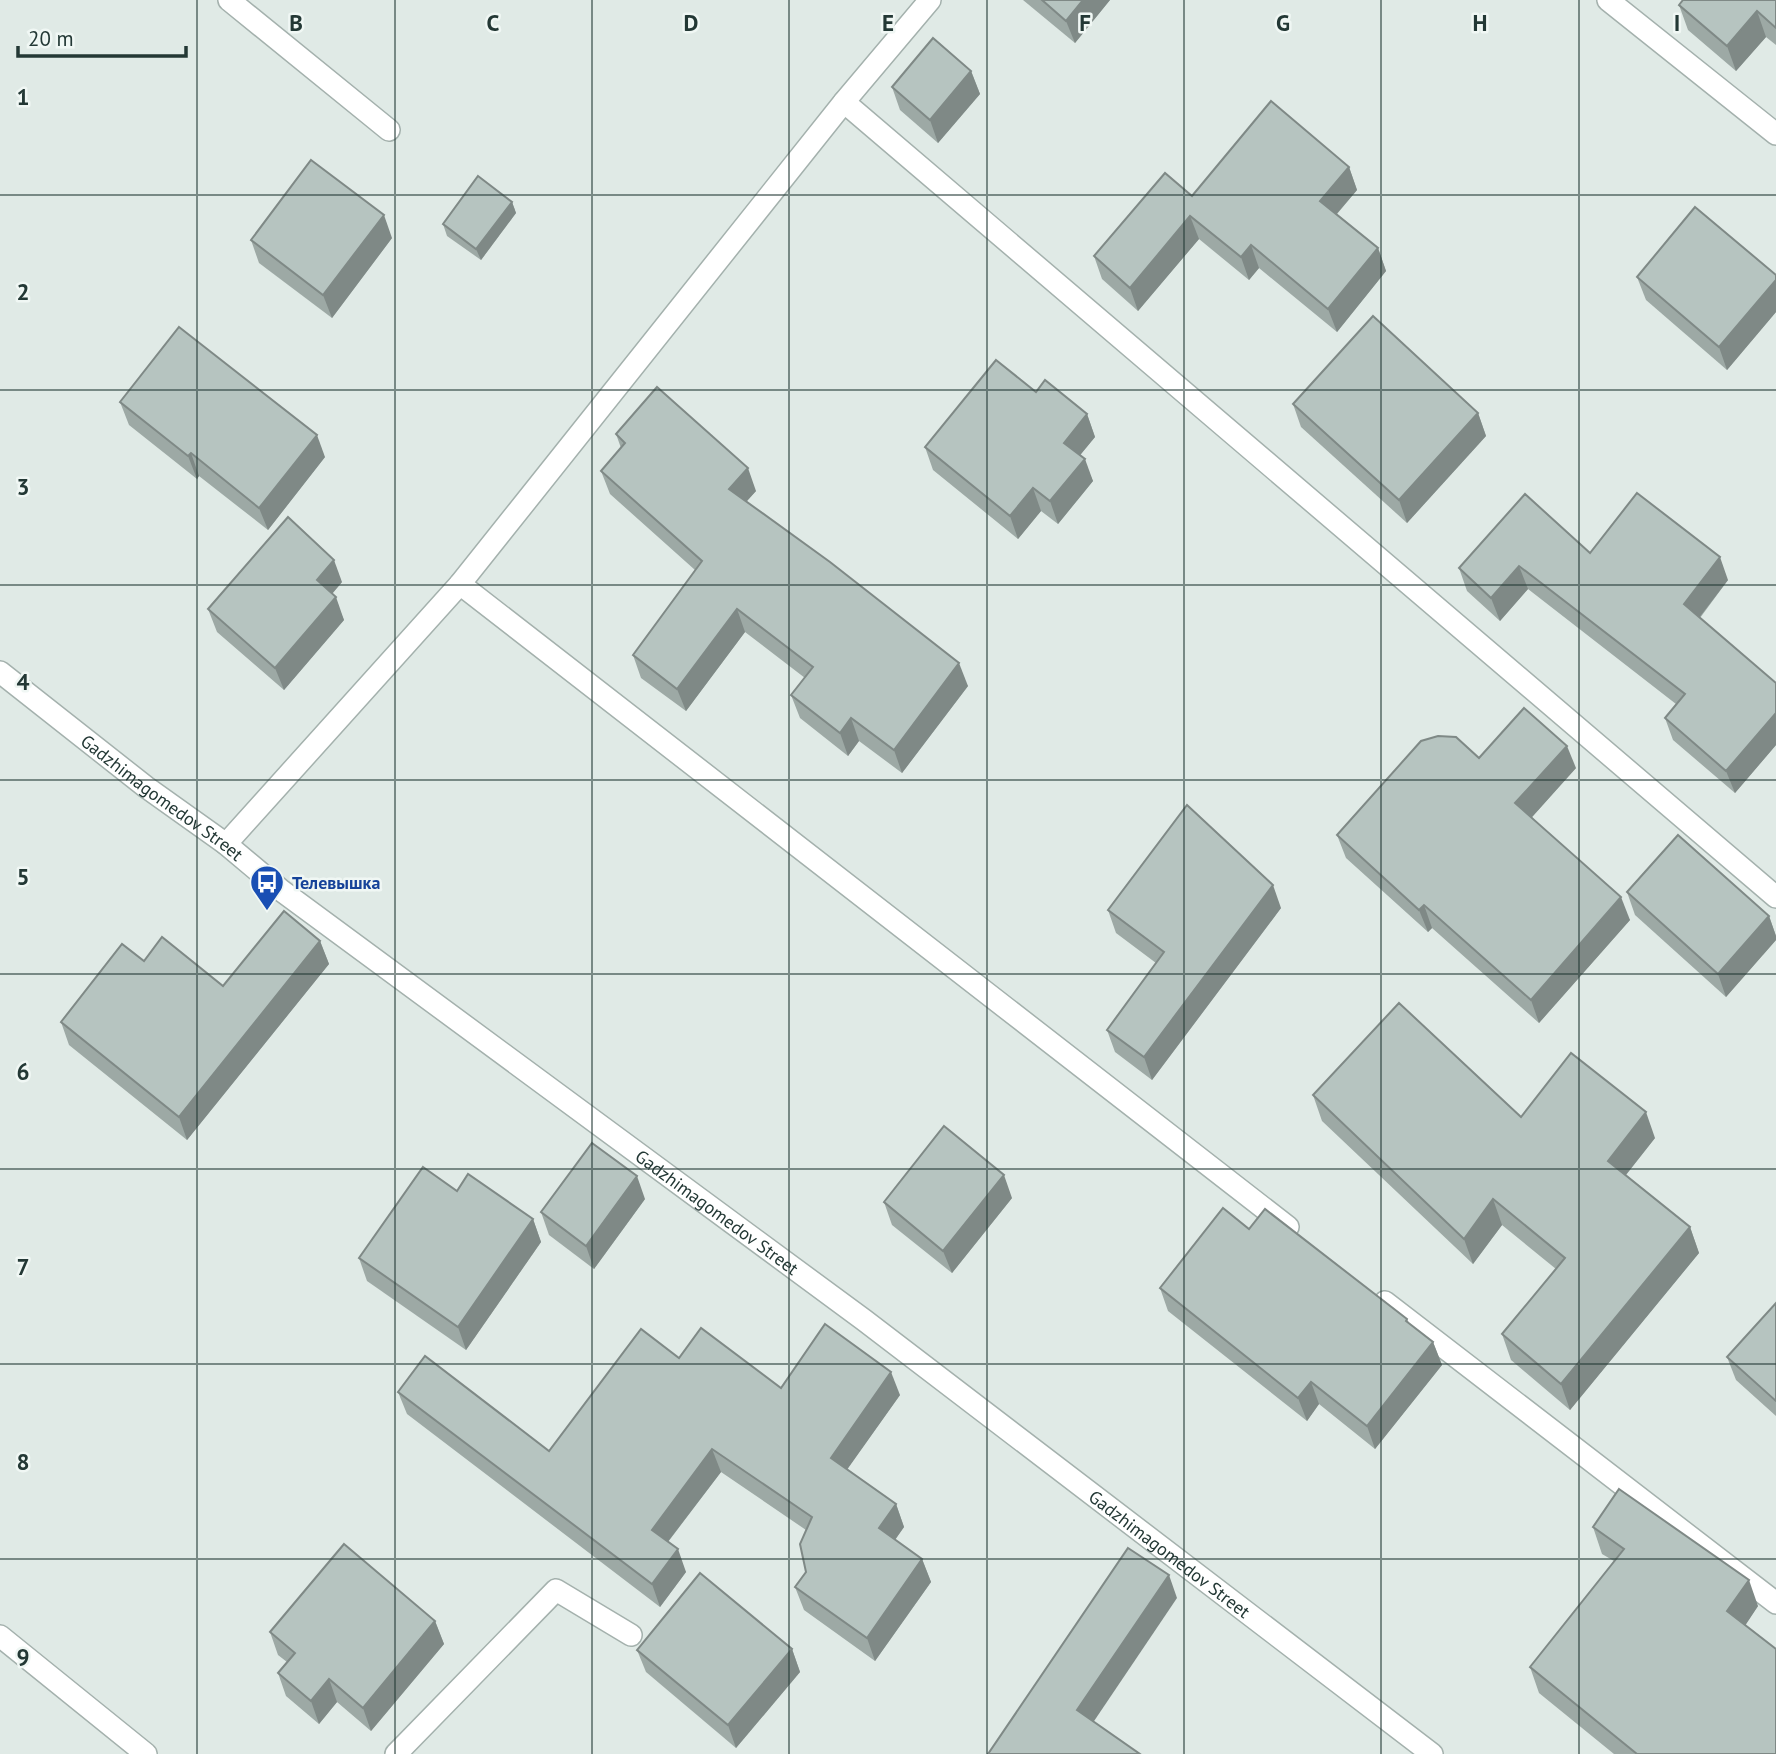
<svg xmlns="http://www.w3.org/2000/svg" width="1776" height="1754" viewBox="0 0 1776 1754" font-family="'PT Sans',sans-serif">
	<rect width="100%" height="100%" fill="#e0eae6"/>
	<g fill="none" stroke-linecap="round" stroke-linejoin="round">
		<g stroke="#a4b1ad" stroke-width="24">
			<g id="minor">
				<path d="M229 0 389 130"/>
				<path d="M1608 0 1776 134"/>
				<path d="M844 102 1776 897"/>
				<path d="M460 584 1288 1227"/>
				<path id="s1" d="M0 672 146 787 226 844 282 891 864 1320 1432 1754"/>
				<path d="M226 844 460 584 844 102 930 0"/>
				<path d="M1385 1302 1776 1603"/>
				<path d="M0 1636 146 1754"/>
				<path d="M396 1754 556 1590 631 1635"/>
			</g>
		</g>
		<use href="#minor" stroke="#fff" stroke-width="21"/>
	</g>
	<g fill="#9da9a5">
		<path d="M1023 0H1110L1075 43Z"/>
		<path d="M1776 0V45L1766 37 1736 71 1688 30 1679 5Z"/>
		<path d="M971 71 980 94 938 143 900 110 892 87Z"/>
		<path d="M1349 167 1357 190 1337 214 1378 248 1386 271 1337 332 1259 268 1249 280 1199 239 1138 311 1102 279 1094 256 1192 196Z"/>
		<path d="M512 202 516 213 481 260 447 236 443 224Z"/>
		<path d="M392 238 332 318 259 263 251 240Z"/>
		<path d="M1776 275V312L1727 370 1646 300 1637 277Z"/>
		<path d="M1036 392 1087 414 1095 437 1080 455 1093 481 1058 524 1041 511 1018 539 933 470 925 447Z"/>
		<path d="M120 402 325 457 268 530 199 476 197 479 129 425Z"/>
		<path d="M1293 404 1478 413 1486 436 1407 523 1301 427Z"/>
		<path d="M616 434 756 491 746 502 968 686 902 773 859 741 848 756 800 718 791 695 805 678 745 632 686 711 641 678 633 655 695 570 610 494 601 471 621 448Z"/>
		<path d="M1590 553 1728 580 1700 618 1776 683V745L1735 793 1673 740 1665 718 1676 704 1528 589 1500 621 1467 591 1459 568Z"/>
		<path d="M342 582 332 594 344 620 284 690 217 632 208 609Z"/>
		<path d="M1479 758 1576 768 1532 817 1630 920 1539 1023 1432 928 1428 932 1346 858 1337 835Z"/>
		<path d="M1627 892 1769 916 1776 936V940L1726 997 1635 915Z"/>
		<path d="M1281 908 1152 1080 1115 1052 1107 1030 1156 963 1116 933 1108 910Z"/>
		<path d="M320 941 329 964 187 1140 69 1045 61 1022 144 961 223 986Z"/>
		<path d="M1313 1095 1521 1117 1655 1138 1626 1175 1690 1227 1699 1253 1570 1410 1511 1360 1502 1334 1556 1269 1502 1225 1473 1264 1322 1121Z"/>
		<path d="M457 1191 533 1219 541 1242 466 1350 367 1281 359 1258Z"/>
		<path d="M1012 1198 952 1273 892 1225 884 1202Z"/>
		<path d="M645 1199 594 1269 549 1235 541 1212Z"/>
		<path d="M1249 1229 1407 1319 1409 1323 1433 1342 1442 1365 1375 1449 1319 1404 1307 1421 1168 1311 1160 1288Z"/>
		<path d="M1776 1303V1416L1736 1380 1727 1357Z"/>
		<path d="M679 1358 781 1388 900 1395 847 1469 896 1504 904 1527 895 1540 922 1559 931 1582 875 1661 804 1610 795 1587 806 1572V1530L721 1472 668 1542 686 1572 660 1607 407 1414 398 1392 549 1451Z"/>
		<path d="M1593 1527 1758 1606 1745 1625 1776 1754H1614L1539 1693 1530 1667 1614 1561 1602 1554Z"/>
		<path d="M435 1621 444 1644 371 1731 337 1702 319 1724 286 1696 278 1673 287 1662 278 1655 270 1632Z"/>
		<path d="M792 1649 800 1672 736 1748 646 1672 637 1650Z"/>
	</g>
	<g fill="#7f8986">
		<path d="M1083 0H1110L1075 43 1066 21Z"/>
		<path d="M1757 11 1766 37 1736 71 1727 46Z"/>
		<path d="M971 71 980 94 938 143 930 120Z"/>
		<path d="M1349 167 1357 190 1328 224 1320 201Z"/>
		<path d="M512 202 516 213 481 260 476 249Z"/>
		<path d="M384 215 392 238 332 318 323 295Z"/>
		<path d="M1190 216 1199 239 1138 311 1130 288Z"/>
		<path d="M1251 245 1259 268 1249 280 1241 257Z"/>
		<path d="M1378 248 1386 271 1337 332 1328 309Z"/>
		<path d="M1776 280V312L1727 370 1719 347Z"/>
		<path d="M1478 413 1486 436 1407 523 1399 500Z"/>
		<path d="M1087 414 1095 437 1072 465 1064 443Z"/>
		<path d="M317 435 325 457 268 530 259 508Z"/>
		<path d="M191 453 199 476 197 479 188 456Z"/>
		<path d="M1085 459 1093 481 1058 524 1050 501Z"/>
		<path d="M748 468 756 491 737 512 729 489Z"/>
		<path d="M1033 488 1041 511 1018 539 1010 516Z"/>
		<path d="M1720 557 1728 580 1692 627 1684 604Z"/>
		<path d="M334 560 342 582 325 602 317 580Z"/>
		<path d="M1519 566 1528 589 1500 621 1491 598Z"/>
		<path d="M336 597 344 620 284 690 275 668Z"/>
		<path d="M737 609 745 632 686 711 677 689Z"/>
		<path d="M959 663 968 686 902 773 894 750Z"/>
		<path d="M1776 713V745L1735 793 1726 771Z"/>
		<path d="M851 718 859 741 848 756 840 733Z"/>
		<path d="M1567 746 1576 768 1524 826 1515 803Z"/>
		<path d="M1273 885 1281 908 1152 1080 1144 1057Z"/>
		<path d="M1621 897 1630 920 1539 1023 1531 1000Z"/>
		<path d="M1424 905 1432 928 1428 932 1419 910Z"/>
		<path d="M1769 916 1776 936V940L1726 997 1718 974Z"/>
		<path d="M320 941 329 964 187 1140 179 1117Z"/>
		<path d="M1646 1112 1655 1138 1617 1186 1608 1161Z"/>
		<path d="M1004 1175 1012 1198 952 1273 943 1251Z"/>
		<path d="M637 1176 645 1199 594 1269 586 1246Z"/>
		<path d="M1493 1199 1502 1225 1473 1264 1464 1239Z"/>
		<path d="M533 1219 541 1242 466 1350 458 1327Z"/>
		<path d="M1690 1227 1699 1253 1570 1410 1561 1384Z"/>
		<path d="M1433 1342 1442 1365 1375 1449 1367 1426Z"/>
		<path d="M891 1372 900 1395 839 1481 831 1458Z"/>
		<path d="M1311 1382 1319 1404 1307 1421 1298 1398Z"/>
		<path d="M712 1449 721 1472 660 1552 652 1530Z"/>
		<path d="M896 1504 904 1527 887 1551 879 1528Z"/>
		<path d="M678 1549 686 1572 660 1607 652 1584Z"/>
		<path d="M922 1559 931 1582 875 1661 867 1638Z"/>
		<path d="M1169 1575 1177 1598 1086 1733 1077 1710Z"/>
		<path d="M1749 1580 1758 1606 1737 1638 1727 1611Z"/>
		<path d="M435 1621 444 1644 371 1731 363 1708Z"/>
		<path d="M792 1649 800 1672 736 1748 728 1725Z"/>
		<path d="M329 1679 337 1702 319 1724 311 1701Z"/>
	</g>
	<g fill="#b6c4c0" stroke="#7f8986" stroke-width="2">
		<path d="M1042 0H1083L1066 21Z"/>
		<path d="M1683 0H1776V28L1757 11 1727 46 1679 5Z"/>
		<path d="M933 38 971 71 930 120 892 87Z"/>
		<path d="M1271 101 1349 167 1320 201 1378 248 1328 309 1251 245 1241 257 1190 216 1130 288 1094 256 1165 173 1192 196Z"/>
		<path d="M311 160 384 215 323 295 251 240Z"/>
		<path d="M478 176 512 202 476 249 443 224Z"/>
		<path d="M1695 207 1776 275V280L1719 347 1637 277Z"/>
		<path d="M1373 316 1478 413 1399 500 1293 404Z"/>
		<path d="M179 327 317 435 259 508 191 453 188 456 120 402Z"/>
		<path d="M996 360 1036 392 1045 380 1087 414 1064 443 1085 459 1050 501 1033 488 1010 516 925 447Z"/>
		<path d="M657 387 748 468 729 489 830 562 959 663 894 750 851 718 840 733 791 695 813 667 737 609 677 689 633 655 702 561 601 471 625 443 616 434Z"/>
		<path d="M1637 493 1720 557 1684 604 1776 683V713L1726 771 1665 718 1685 694 1519 566 1491 598 1459 568 1525 494 1590 553Z"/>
		<path d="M288 517 334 560 317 580 336 597 275 668 208 609Z"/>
		<path d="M1524 708 1567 746 1515 803 1621 897 1531 1000 1424 905 1419 910 1337 835 1421 741 1438 736 1456 737 1479 758Z"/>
		<path d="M1187 805 1273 885 1144 1057 1107 1030 1164 952 1108 910Z"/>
		<path d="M1678 835 1769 916 1718 974 1627 892Z"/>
		<path d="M284 911 320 941 179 1117 61 1022 122 944 144 961 162 937 223 986Z"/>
		<path d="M1399 1003 1521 1117 1571 1053 1646 1112 1608 1161 1690 1227 1561 1384 1502 1334 1565 1258 1493 1199 1464 1239 1313 1095Z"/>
		<path d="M944 1126 1004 1175 943 1251 884 1202Z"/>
		<path d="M592 1143 637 1176 586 1246 541 1212Z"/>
		<path d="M423 1167 457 1191 468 1174 533 1219 458 1327 359 1258Z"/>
		<path d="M1223 1208 1249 1229 1265 1209 1407 1319 1406 1321 1433 1342 1367 1426 1311 1382 1298 1398 1160 1288Z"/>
		<path d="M1776 1303V1401L1727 1357Z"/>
		<path d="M825 1324 891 1372 831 1458 896 1504 879 1528 922 1559 867 1638 795 1587 806 1572 800 1544 812 1517 712 1449 652 1530 678 1549 652 1584 398 1392 425 1356 549 1451 641 1329 679 1358 701 1328 781 1388Z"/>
		<path d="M1619 1489 1749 1580 1727 1611 1776 1649V1754H1637L1530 1667 1624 1549 1593 1527Z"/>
		<path d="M344 1544 435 1621 363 1708 329 1679 311 1701 278 1673 295 1653 270 1632Z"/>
		<path d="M1128 1548 1169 1575 1077 1710 1140 1754H988Z"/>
		<path d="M700 1573 792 1649 728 1725 637 1650Z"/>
	</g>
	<path fill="none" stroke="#233835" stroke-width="2" stroke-opacity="0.55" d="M197 0V1754M395 0V1754M592 0V1754M789 0V1754M987 0V1754M1184 0V1754M1381 0V1754M1579 0V1754M0 195H1776M0 390H1776M0 585H1776M0 780H1776M0 974H1776M0 1169H1776M0 1364H1776M0 1559H1776"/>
	<defs>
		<g id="bus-pin" transform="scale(1.75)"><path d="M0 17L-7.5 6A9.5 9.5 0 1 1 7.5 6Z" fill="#1a4fb4" stroke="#f0f7f4"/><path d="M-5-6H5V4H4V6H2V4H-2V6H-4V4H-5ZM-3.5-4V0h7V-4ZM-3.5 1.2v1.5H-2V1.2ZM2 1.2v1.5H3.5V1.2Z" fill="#fff"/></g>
	</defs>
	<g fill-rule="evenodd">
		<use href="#bus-pin" x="267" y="882"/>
	</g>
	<g text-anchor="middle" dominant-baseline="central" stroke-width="5" stroke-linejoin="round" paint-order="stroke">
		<g font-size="18" fill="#233835" stroke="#f0f7f4">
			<text stroke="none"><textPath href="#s1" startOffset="205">Gadzhimagomedov Street</textPath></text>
			<text stroke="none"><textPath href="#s1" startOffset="898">Gadzhimagomedov Street</textPath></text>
			<text stroke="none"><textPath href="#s1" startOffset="1465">Gadzhimagomedov Street</textPath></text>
		</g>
		<g font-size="18" font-weight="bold" fill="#164399" stroke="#f0f7f4" text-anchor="start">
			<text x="292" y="882">Телевышка</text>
		</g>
	</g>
	<g font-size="23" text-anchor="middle" font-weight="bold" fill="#233835" stroke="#f0f7f4" stroke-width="5" stroke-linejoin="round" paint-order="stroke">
		<text x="296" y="31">B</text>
		<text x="493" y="31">C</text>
		<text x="691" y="31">D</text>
		<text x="888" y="31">E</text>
		<text x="1085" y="31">F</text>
		<text x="1283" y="31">G</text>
		<text x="1480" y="31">H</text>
		<text x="1677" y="31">I</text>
		<text x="23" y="105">1</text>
		<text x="23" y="300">2</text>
		<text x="23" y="495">3</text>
		<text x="23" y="690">4</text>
		<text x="23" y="885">5</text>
		<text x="23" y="1080">6</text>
		<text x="23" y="1275">7</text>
		<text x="23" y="1470">8</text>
		<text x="23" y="1665">9</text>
	</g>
	<path d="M18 46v10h168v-10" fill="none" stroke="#233835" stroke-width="3.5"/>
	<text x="28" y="46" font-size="21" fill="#233835" stroke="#f0f7f4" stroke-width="5" paint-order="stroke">20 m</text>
</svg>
